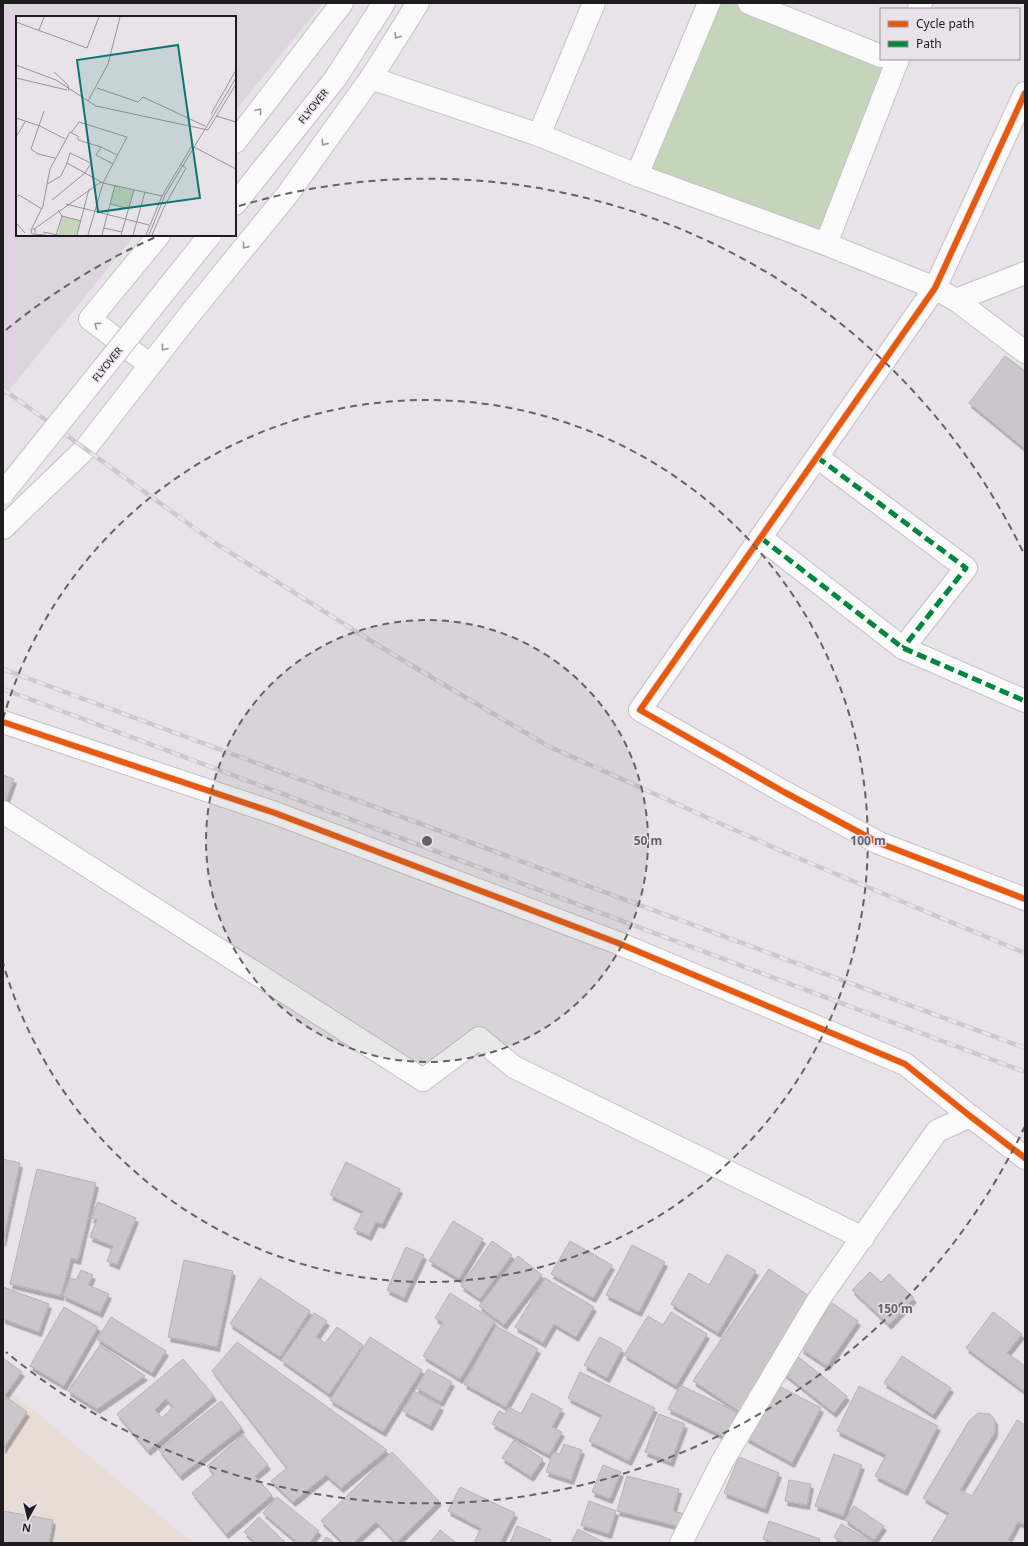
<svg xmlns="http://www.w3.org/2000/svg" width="1028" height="1546" viewBox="0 0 1028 1546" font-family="'Noto Sans',sans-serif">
	<defs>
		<filter id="shadow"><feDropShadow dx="2.5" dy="4.5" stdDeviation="0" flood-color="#0004"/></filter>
	</defs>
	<rect width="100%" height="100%" fill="#e8e3e9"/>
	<path fill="#ded4e0" d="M3 3H323L235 111V17H17V235H135L3 398Z"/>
	<path fill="#e7ddd5" d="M3 1387 42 1417 193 1543H3Z"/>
	<path fill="#c4d5ba" d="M709 3H749L888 59 826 244 637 175Z"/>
	<g fill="#cac6ca" stroke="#b5b1b5" fill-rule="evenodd" filter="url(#shadow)">
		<path d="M1005 356 1025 371V449L969 403Z"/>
		<path d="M3 775 14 779 3 809Z"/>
		<path d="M3 1159 20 1163 3 1242Z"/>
		<path d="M346 1162 400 1189 382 1224 376 1222 369 1236 354 1229 363 1211 330 1195Z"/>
		<path d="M37 1169 96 1183 78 1260 71 1258 61 1296 10 1284Z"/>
		<path d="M98 1202 136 1218 117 1265 107 1261 113 1246 90 1237 97 1220 91 1218Z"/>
		<path d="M453 1221 483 1239 459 1279 429 1261Z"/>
		<path d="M492 1241 512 1255 480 1299 461 1286Z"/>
		<path d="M570 1241 612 1265 593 1298 551 1274Z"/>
		<path d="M632 1245 665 1262 639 1312 606 1295Z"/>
		<path d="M406 1247 424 1255 404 1298 387 1290Z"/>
		<path d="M727 1254 756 1271 718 1333 671 1304 689 1273 709 1285Z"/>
		<path d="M518 1256 542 1275 504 1325 479 1306Z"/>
		<path d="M184 1260 233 1271 217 1347 168 1337Z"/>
		<path d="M769 1269 815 1300 739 1411 693 1381Z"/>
		<path d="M81 1270 93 1275 88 1285 109 1294 100 1313 63 1296 70 1278 76 1280Z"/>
		<path d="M870 1272 881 1282 889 1274 914 1298 889 1325 852 1290Z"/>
		<path d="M260 1278 310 1311 280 1357 230 1324Z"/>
		<path d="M545 1278 594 1307 576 1337 554 1324 543 1343 515 1327Z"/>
		<path d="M3 1287 49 1304 39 1332 3 1319Z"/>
		<path d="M450 1293 495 1321 460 1379 423 1356 443 1323 435 1318Z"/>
		<path d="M832 1303 858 1321 827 1366 801 1349Z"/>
		<path d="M64 1307 98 1327 64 1386 30 1366Z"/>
		<path d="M671 1312 707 1334 676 1386 624 1355 648 1316 663 1325Z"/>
		<path d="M993 1312 1022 1334 1007 1353 1025 1366V1392L966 1348Z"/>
		<path d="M314 1313 327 1321 316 1337 325 1343 337 1327 363 1345 329 1394 281 1360Z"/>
		<path d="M111 1317 166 1351 152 1373 97 1339Z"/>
		<path d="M496 1326 538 1349 506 1407 464 1384Z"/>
		<path d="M370 1337 422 1370 383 1432 330 1400Z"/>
		<path d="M600 1337 622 1349 607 1378 584 1365Z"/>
		<path d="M237 1342 387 1450 341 1488 326 1475 293 1502 271 1481 287 1468 212 1371Z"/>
		<path d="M100 1345 145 1376 97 1409 68 1391Z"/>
		<path d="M796 1355 847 1396 834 1413 782 1372Z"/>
		<path d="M902 1356 951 1388 933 1415 884 1383Z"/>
		<path d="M3 1358 22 1372 5 1395 3 1394Z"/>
		<path d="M183 1359 214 1396 148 1451 117 1414ZM166 1399 173 1407 162 1418 155 1410Z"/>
		<path d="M428 1369 452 1382 441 1402 416 1388Z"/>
		<path d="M580 1372 655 1408 629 1461 589 1441 602 1415 568 1398Z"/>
		<path d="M775 1384 821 1408 792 1463 746 1438Z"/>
		<path d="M680 1385 737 1412 725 1437 668 1409Z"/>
		<path d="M859 1386 938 1426 905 1491 875 1476 886 1455 837 1431Z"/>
		<path d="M414 1391 441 1406 430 1426 403 1411Z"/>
		<path d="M532 1393 562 1409 552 1427 562 1432 549 1455 492 1424 499 1411 505 1414 509 1407 521 1414Z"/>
		<path d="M6 1397 27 1412 3 1449V1401Z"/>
		<path d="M221 1401 242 1428 180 1476 159 1450Z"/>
		<path d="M978 1413 990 1414 995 1420V1432L960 1490 972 1496 1017 1420 1025 1425V1525L1018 1522 1008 1540 1012 1543H931L949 1513 923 1498 969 1421Z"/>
		<path d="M659 1414 685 1424 671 1462 645 1452Z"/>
		<path d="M243 1435 268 1465 255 1476 272 1495 226 1534 192 1493 214 1474 207 1466Z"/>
		<path d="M514 1440 543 1459 531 1477 502 1458Z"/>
		<path d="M564 1444 582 1450 571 1480 546 1472 553 1452 560 1454Z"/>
		<path d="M392 1452 439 1501 396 1543 376 1522 353 1543H343L321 1521Z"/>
		<path d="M834 1454 862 1465 843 1516 815 1506Z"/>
		<path d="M739 1457 779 1473 765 1509 724 1493Z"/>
		<path d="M603 1465 621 1472 610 1499 592 1492Z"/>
		<path d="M627 1476 679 1489 673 1511 685 1514 681 1527 617 1511Z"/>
		<path d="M789 1480 811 1484 807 1505 785 1501Z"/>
		<path d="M460 1487 515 1513 500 1543H474L481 1528 448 1511Z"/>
		<path d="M277 1497 319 1531 309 1543H298L263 1513Z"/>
		<path d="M589 1501 616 1511 609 1534 581 1525Z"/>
		<path d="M854 1506 884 1526 874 1540 845 1520Z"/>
		<path d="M3 1511 53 1520 49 1543H3Z"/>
		<path d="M259 1517 286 1543H256L244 1532Z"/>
		<path d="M769 1521 820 1539 819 1543H775L763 1539Z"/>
		<path d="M841 1524 871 1542 870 1543H844L834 1537Z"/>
		<path d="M517 1526 551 1540 550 1543H510Z"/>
		<path d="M578 1529 605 1543H571Z"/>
		<path d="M440 1530 455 1542 454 1543H430Z"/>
		<path d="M326 1537 335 1543H322Z"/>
	</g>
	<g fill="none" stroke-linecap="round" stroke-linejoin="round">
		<g stroke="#c5c1c6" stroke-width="24">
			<g id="minor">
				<path d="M749 3 881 56"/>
				<path d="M919 9 921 3"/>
				<path d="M371 78 539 135 637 175 826 244 935 288 956 300 1025 352"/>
				<path d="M1025 93 935 288 640 710 784 792 879 843 1025 899"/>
				<path d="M539 135 594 3"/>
				<path d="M235 142 342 3"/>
				<path d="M637 175 709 3"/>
				<path d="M826 244 898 59"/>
				<path d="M956 300 1025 273"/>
				<path d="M150 365 90 319 159 235"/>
				<path d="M817 457 966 568 903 648"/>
				<path d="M3 528 85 449 190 314 287 195 371 78 418 3"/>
				<path d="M761 538 903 648 1025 701"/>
				<path d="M3 722 275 813 618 943 905 1064 970 1116 1025 1158"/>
				<path d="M3 812 423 1080 479 1038 514 1067 863 1238"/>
				<path d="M681 1543 722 1462 819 1299 937 1131 970 1116"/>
			</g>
		</g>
		<g stroke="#c5c1c6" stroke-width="24">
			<path id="major" d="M235 204 335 79 384 3"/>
		</g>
		<use href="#minor" stroke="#fcfbfc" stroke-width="22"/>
		<use href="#major" stroke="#fcfbfc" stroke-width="22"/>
		<g stroke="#cacaca" stroke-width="4.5">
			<g id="rail">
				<path d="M3 389 215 543 384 649 548 746 786 853 1025 953"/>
				<path d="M3 669 1025 1048"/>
				<path d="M3 689 1025 1072"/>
			</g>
		</g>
		<use href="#rail" stroke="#eae1eb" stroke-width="3" stroke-dasharray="9" stroke-linecap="butt"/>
		<g stroke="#c5c1c6" stroke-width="24" stroke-linecap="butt">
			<path id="major-bridge" d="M3 493 210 235"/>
		</g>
		<use href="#major-bridge" stroke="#fcfbfc" stroke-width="22"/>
		<g stroke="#00873e" stroke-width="5" stroke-dasharray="10 5" stroke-linecap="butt">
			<path d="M817 457 966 568 903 648"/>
			<path d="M761 538 903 648 1025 701"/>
		</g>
		<g stroke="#eae1eb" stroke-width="8">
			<g id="cycleway">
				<path d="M1025 93 935 288 640 710 784 792 879 843 1025 899"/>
				<path d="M3 722 275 813 618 943 905 1064 970 1116 1025 1158"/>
			</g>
		</g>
		<use href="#cycleway" stroke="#e8590c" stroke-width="6"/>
	</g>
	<defs><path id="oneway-chevron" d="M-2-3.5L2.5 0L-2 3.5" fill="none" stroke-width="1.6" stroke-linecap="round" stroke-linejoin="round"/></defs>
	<g stroke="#999799">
		<use href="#oneway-chevron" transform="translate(397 36) rotate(122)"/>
		<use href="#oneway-chevron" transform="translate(259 111) rotate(-53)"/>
		<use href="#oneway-chevron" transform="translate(324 143) rotate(125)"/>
		<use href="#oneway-chevron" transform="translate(245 246) rotate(129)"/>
		<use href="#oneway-chevron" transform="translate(97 325) rotate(-143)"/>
		<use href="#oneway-chevron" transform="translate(164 348) rotate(128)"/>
	</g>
	<circle cx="427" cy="841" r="221" fill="#656266" fill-opacity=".12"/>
	<g fill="none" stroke="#656266" stroke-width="2" stroke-dasharray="7 5">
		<circle cx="427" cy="841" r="221"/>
		<path d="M3 719A441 441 0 1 1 3 963"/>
		<path d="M1025 1126A662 662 0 0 1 6 1352M6 330A662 662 0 0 1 158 236M239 206A662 662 0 0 1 1025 556"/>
	</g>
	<g text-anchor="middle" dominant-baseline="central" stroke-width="3" stroke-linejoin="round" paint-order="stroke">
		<g font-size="10" fill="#1f1c1f" stroke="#eae1eb">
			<text transform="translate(313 106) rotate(-51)">FLYOVER</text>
			<text transform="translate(107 364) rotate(-51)">FLYOVER</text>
		</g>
	</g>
	<g transform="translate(16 16)">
		<rect width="220" height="220" fill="#e8e3e9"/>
		<path d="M99 169 118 174 113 193 94 188ZM46 200 65 205 61 219H42Z" fill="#c4d5ba"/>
		<path fill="none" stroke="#989398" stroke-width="1" d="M0 6 71 32 83 1M23 14 28 1M0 49 40 64 80 90 192 114 220 68M38 56 52 69 53 75M0 62 51 74M81 72 122 86 127 81 189 110M72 85 92 48 104 1M28 95 15 133 22 138 39 142M195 98 220 54M200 100 220 106M0 102 24 110M24 110 49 123M55 117 63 106 111 121 87 167 72 219M0 121 9 106M176 130 220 153M85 131 80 139 97 148M31 168 34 153 54 116 62 120V124L85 131 101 139M0 182 3 179 26 193M36 184 69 157 75 147 54 137 51 147M50 188 133 209M94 188 113 193M46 200 65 205M0 207 9 217M16 212 27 190 31 168 45 160 51 147 87 167 146 180M88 212 106 216M18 213 85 166M27 216 42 219M19 217V213H15L16 218 30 219M40 219 46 200 42 194M61 219 73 173M86 219 99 169M105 219 118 174M117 219 129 176M130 219 146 180 177 128M133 219 149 179 220 62M136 219 149 189 170 152 165 149"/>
		<path fill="#0f766e" fill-opacity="0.15" stroke="#0f766e" stroke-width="2" d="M162 29 184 182 82 196 61 44Z"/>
		<rect width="220" height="220" fill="none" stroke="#1f1c1f" stroke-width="2"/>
	</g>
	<circle cx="427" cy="841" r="6" fill="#656266" stroke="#eae1eb" stroke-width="2"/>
	<g font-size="12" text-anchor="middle" font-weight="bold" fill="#656266" stroke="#eae1eb" stroke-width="3" stroke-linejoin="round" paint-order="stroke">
		<text x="648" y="845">50 m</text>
		<text x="868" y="845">100 m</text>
		<text x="895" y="1313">150 m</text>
	</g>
	<rect width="1028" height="1546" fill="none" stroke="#1f1c1f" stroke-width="8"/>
	<rect x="880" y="8" width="140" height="52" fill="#eae1eb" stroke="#999299"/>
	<rect x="888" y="21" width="20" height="6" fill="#e8590c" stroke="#999299"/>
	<text x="916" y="28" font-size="12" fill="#1f1c1f">Cycle path</text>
	<rect x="888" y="41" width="20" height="6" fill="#00873e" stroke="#999299"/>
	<text x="916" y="48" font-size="12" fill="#1f1c1f">Path</text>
	<g transform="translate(28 1518) rotate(188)" stroke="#eae1eb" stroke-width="3" paint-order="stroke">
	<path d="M0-3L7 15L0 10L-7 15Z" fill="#1f1c1f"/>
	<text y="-6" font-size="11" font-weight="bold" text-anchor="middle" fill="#1f1c1f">N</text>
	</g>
</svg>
